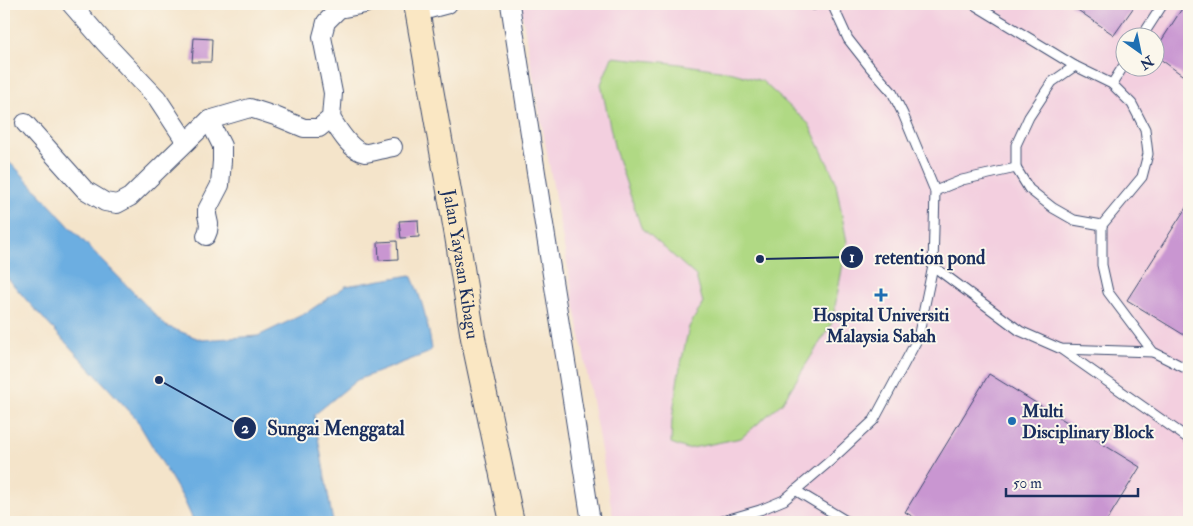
<svg xmlns="http://www.w3.org/2000/svg" width="1193" height="526" viewBox="0 0 1193 526" font-family="'IM FELL Double Pica',serif">
	<rect width="100%" height="100%" fill="#fbf7ec"/>
	<filter id="ink" filterUnits="userSpaceOnUse"><feTurbulence type="fractalNoise" baseFrequency=".02" numOctaves="2"/><feDisplacementMap in="SourceGraphic" scale="10" xChannelSelector="R" yChannelSelector="G"/><feConvolveMatrix kernelMatrix="1 2 1 2 8 2 1 2 1" color-interpolation-filters="sRGB"/></filter>
	<filter id="wash" filterUnits="userSpaceOnUse"><feTurbulence type="fractalNoise" baseFrequency=".0096" numOctaves="4" result="noise"/><feDisplacementMap in="SourceGraphic" scale="20" xChannelSelector="R" yChannelSelector="G"/><feGaussianBlur stdDeviation="1.12" result="paint"/><feColorMatrix in="noise" values="0 0 0 0 0 0 0 0 0 0 0 0 0 0 0 0 0 1.4 0 .05"/><feComposite in="paint" operator="in"/></filter>
	<g filter="url(#wash)">
		<rect width="100%" height="100%" fill="#f4e4ca"/>
		<path fill="#f3cfdf" fill-rule="evenodd" d="M520 4H1189V522H614ZM1126 38H1156V68H1126Z"/>
		<path fill="#b0d984" stroke="#668471" d="M612 57 673 63 726 71 762 81 809 124 835 179 847 242 832 323 782 403 741 438 687 449 671 443 672 420 678 377 689 327 703 303 696 276 641 227 615 150 601 84Z"/>
		<path fill="#6caee1" stroke="#446ea0" d="M4 158 18 170 70 227 166 326 202 340 258 336 306 313 346 286 411 275C422 299 428 323 432 349L428 353 357 380 314 415 333 522H194L183 498 135 417 29 303 4 274Z"/>
		<g id="blocks">
			<g fill="#c996d1">
				<path d="M1069 4H1136L1114 35Z"/>
				<path d="M1185 4H1189V80L1156 56V49Z"/>
				<path d="M194 38 212 39 211 62H192Z"/>
				<path d="M1189 203V338L1127 300Z"/>
				<path d="M418 220 419 237 401 238 399 221Z"/>
				<path d="M397 241 398 259 379 260 378 242Z"/>
				<path d="M989 374 1140 467 1106 522H922L905 512Z"/>
			</g>
		</g>
	</g>
	<g filter="url(#ink)">
		<use href="#blocks" fill-opacity="0" stroke="#3c4a6e" stroke-width="1"/>
		<g fill="none" stroke-linecap="round" stroke-linejoin="round">
			<g stroke="#3c4a6e" stroke-width="11">
				<g id="lane">
					<path d="M812 4 814 5 818 4"/>
					<path d="M973 4 1075 66 1112 84 1132 104 1145 129 1148 154 1142 177 1102 225V265L1108 292 1153 352 1189 370"/>
					<path d="M1141 38 1163 4"/>
					<path d="M1112 84 1126 62"/>
					<path d="M1016 168V145L1029 117 1052 82 1075 66"/>
					<path d="M935 191 962 180 1016 168 1029 189 1053 208 1074 220 1102 225"/>
					<path d="M933 266 1020 331 1061 349 1153 352"/>
					<path d="M1061 349 1189 439"/>
					<path d="M795 490 848 522"/>
					<path d="M719 522 760 510 784 500 830 461 874 420 918 338 933 266 935 191 903 114 892 92 870 67 848 39 832 4"/>
				</g>
			</g>
			<g stroke="#3c4a6e" stroke-width="20">
				<g id="street">
					<path d="M71 4 105 43 157 98 186 142"/>
					<path d="M510 4 543 218 570 387 591 522"/>
					<path d="M418 12 448 4"/>
					<path d="M331 118C338 129 350 151 365 153 370 153 386 148 393 147"/>
					<path d="M25 123 85 190 105 202 117 204 130 197 209 120 250 108 275 116 304 128H319L331 118 333 93 322 37 326 22 339 9 365 4"/>
					<path d="M206 236 208 231 209 224 207 215V210L220 185 222 161V146L209 120"/>
				</g>
			</g>
			<g stroke="#3c4a6e" stroke-width="26">
				<g id="secondary">
					<path id="s1" d="M416 4 457 236 473 338 512 522"/>
				</g>
			</g>
			<use href="#lane" stroke="#fff" stroke-width="9"/>
			<use href="#street" stroke="#fff" stroke-width="18"/>
			<use href="#secondary" stroke="#fae7c3" stroke-width="24"/>
		</g>
	</g>
	<g fill="#1f6fb2" stroke="#fbf7ec" stroke-width="2">
		<path d="M878.5 287.5h5v5h5v5h-5v5h-5v-5h-5v-5h5z"/>
		<circle cx="1012" cy="421" r="5"/>
	</g>
	<g text-anchor="middle" dominant-baseline="central" stroke-width="4" stroke-linejoin="round" paint-order="stroke">
		<g font-size="18" fill="#1b2f5e" stroke="#fbf7ec">
			<text stroke="none"><textPath href="#s1" startOffset="264">Jalan Yayasan Kibagu</textPath></text>
		</g>
		<g font-size="18" font-weight="bold" fill="#1b2f5e" stroke="#fbf7ec">
			<text x="881" y="315">Hospital Universiti<tspan x="881" dy="21">Malaysia Sabah</tspan></text>
			<text x="1022" y="411" text-anchor="start">Multi<tspan x="1022" dy="21">Disciplinary Block</tspan></text>
		</g>
	</g>
	<path fill="none" stroke="#1b2f5e" stroke-width="2" d="M760 259L852 257M159 380L245 428"/>
	<g fill="#1b2f5e" stroke="#fbf7ec" stroke-width="2">
		<circle cx="760" cy="259" r="5"/>
		<circle cx="159" cy="380" r="5"/>
		<circle cx="852" cy="257" r="12"/>
		<circle cx="245" cy="428" r="12"/>
	</g>
	<g font-size="15" text-anchor="middle" font-weight="bold" fill="#fff">
		<text x="852" y="262">1</text>
		<text x="245" y="433">2</text>
	</g>
	<g font-size="19" text-anchor="middle" font-weight="bold" fill="#1b2f5e" stroke="#fbf7ec" stroke-width="4" stroke-linejoin="round" paint-order="stroke">
		<text x="930" y="264">retention pond</text>
		<text x="336" y="435">Sungai Menggatal</text>
	</g>
	<rect width="1193" height="526" fill="none" stroke="#fbf7ec" stroke-width="20"/>
	<g transform="translate(1140 52) rotate(147)"><circle r="24" fill="#fbf7ec" stroke="#a1a7b3"/>
	<path d="M0-4L9 19L0 12L-9 19Z" fill="#1f6fb2"/>
	<text y="-8" font-size="14" font-weight="bold" text-anchor="middle" fill="#1b2f5e">N</text>
	</g>
	<path d="M1006 488v8h132v-8" fill="none" stroke="#1b2f5e" stroke-width="2.5"/>
	<text x="1013" y="488" font-size="15" fill="#1b2f5e" stroke="#fbf7ec" stroke-width="4" paint-order="stroke">50 m</text>
</svg>
